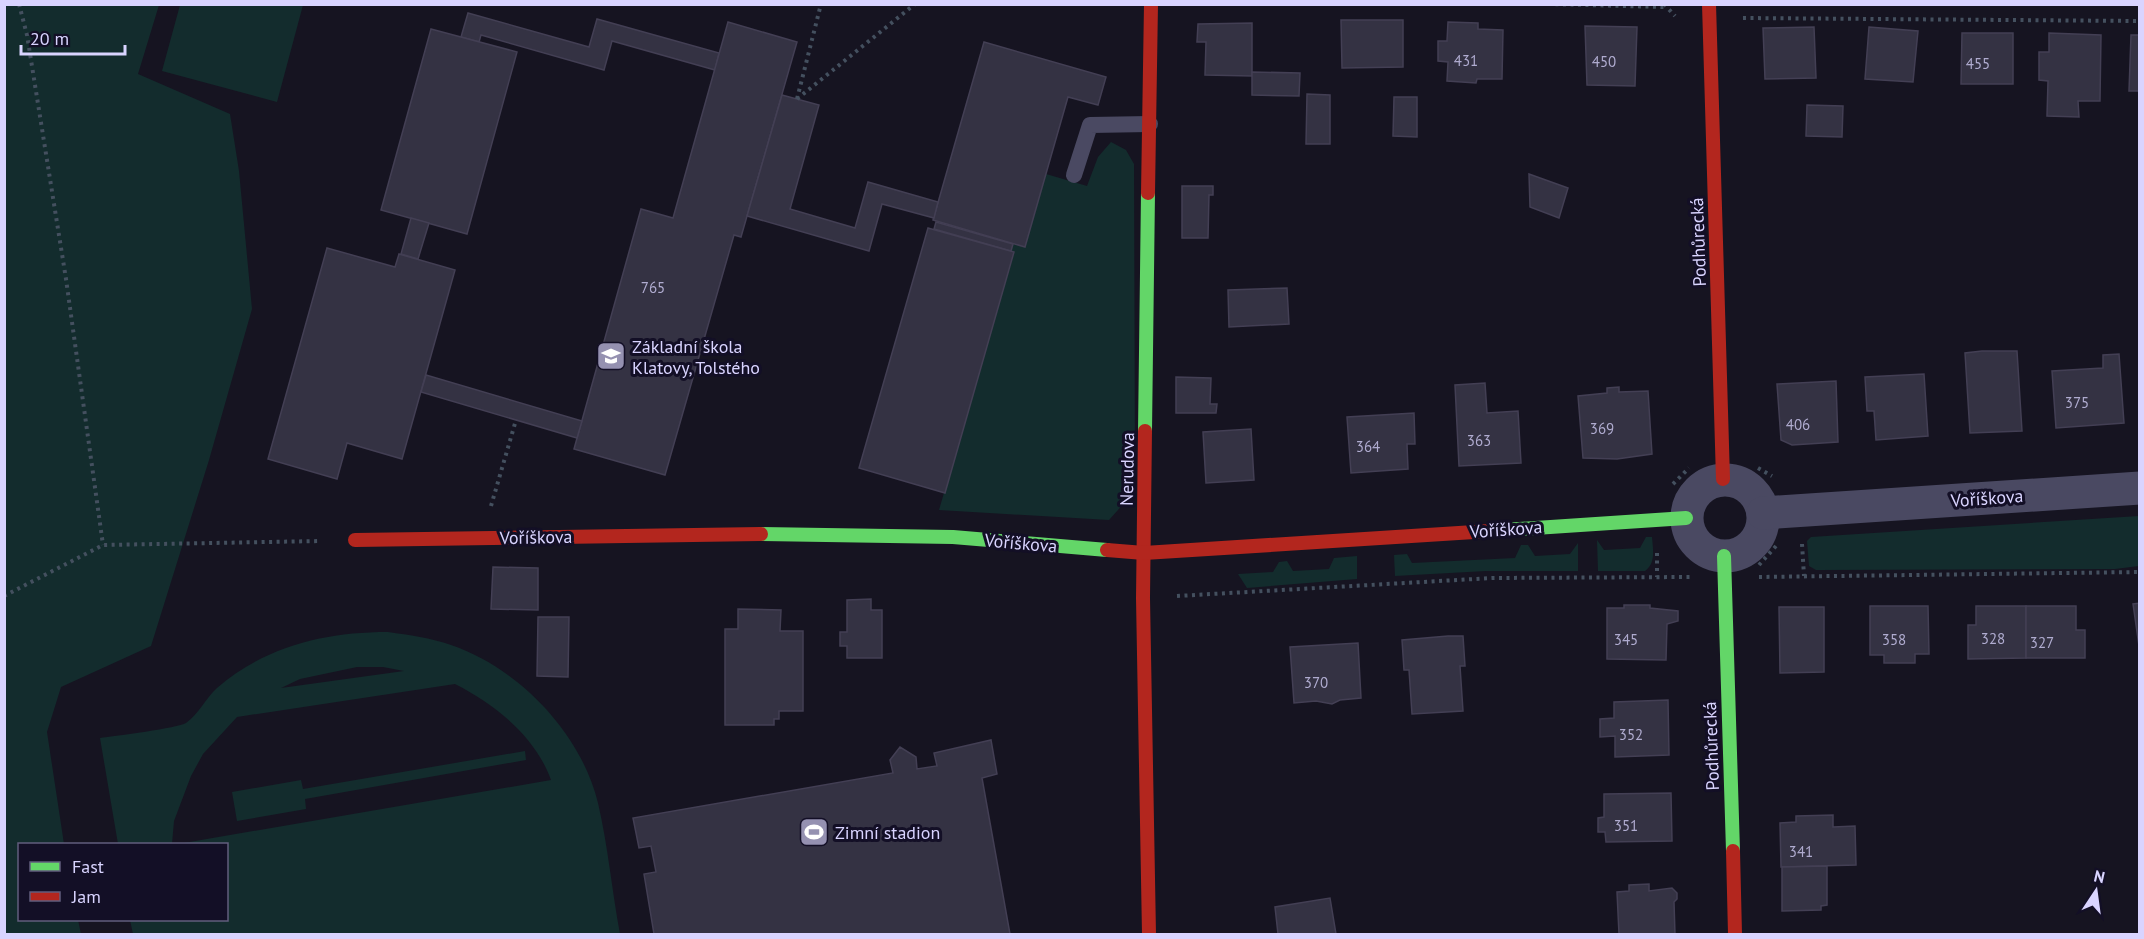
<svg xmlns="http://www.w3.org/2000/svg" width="2144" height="939" viewBox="0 0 2144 939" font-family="'PT Sans',sans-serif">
	<rect width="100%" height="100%" fill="#161421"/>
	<g fill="#132c2d" fill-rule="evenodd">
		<path d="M5 4 159 5 138 74 230 114 239 171 252 309 209 460 151 646 61 687 47 732 64 844H20V920H78L81 934H5Z"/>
		<path d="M180 5H303L277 102 162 71Z"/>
		<path d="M1111 142 1126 150 1134 164 1135 471 1126 501 1109 520 939 510 1014 253 1011 251 1013 244 1025 247 1046 174 1087 186 1098 157Z"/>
		<path d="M2139 516V566L2115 569 1816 570 1809 566 1807 541 1811 537Z"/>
		<path d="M1646 537H1652C1653 550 1656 563 1645 571H1598L1597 540 1604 550 1640 548Z"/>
		<path d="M1578 543V571H1486L1395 576 1394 555 1407 554 1412 563 1515 558 1521 545H1528L1535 556 1570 554Z"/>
		<path d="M1357 556V579L1247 588 1238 574 1273 572 1279 562 1287 561 1293 571 1329 569 1334 558Z"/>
		<path d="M388 632C409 635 431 638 451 645 519 668 581 733 598 803 608 846 612 891 620 934H133L130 920H226V844H178L551 780C535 736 496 705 455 684L237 717 203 754 191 776 174 821 172 844H118L100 738C115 736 178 728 186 723 198 715 206 698 217 688 266 646 325 632 388 632ZM357 667H383L404 671 281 688 300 679Z"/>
		<path d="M525 751 526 760 305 799 306 809 237 821 232 792 301 780 303 789Z"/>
	</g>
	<g fill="#343243" stroke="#433f54" stroke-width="1.5">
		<path d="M468 13 589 47 597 19 719 53 715 70 612 41 604 70 481 35 479 42 461 37Z"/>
		<path d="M1341 20H1403V67L1342 68Z"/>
		<path d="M728 22 797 42 741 237 734 235 665 475 574 449 641 209 673 218Z"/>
		<path d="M1448 22 1478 23V29L1503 30 1502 79H1477L1476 83 1447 81 1448 62 1438 61V41H1447Z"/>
		<path d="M1252 23V76L1205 75 1206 42H1197L1198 24Z"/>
		<path d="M1585 26 1637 27 1635 86 1587 85Z"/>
		<path d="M1814 27 1816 78 1765 79 1763 28Z"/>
		<path d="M1869 27 1918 31 1913 82 1865 79Z"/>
		<path d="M431 29 517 52 467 234 381 210Z"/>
		<path d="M1962 33H2013V84H1961Z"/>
		<path d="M2049 33 2101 35 2100 101H2078L2079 117 2047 116 2048 81 2039 80V52H2049Z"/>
		<path d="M2131 35H2140V91H2129Z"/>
		<path d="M984 42 1106 77 1098 105 1068 97 1025 247 933 220Z"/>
		<path d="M1252 72 1300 73 1299 96 1252 95Z"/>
		<path d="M1307 94 1330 95V144H1306Z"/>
		<path d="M782 95 819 105 790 209 855 228 868 182 938 202 934 218 882 204 869 251 747 216Z"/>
		<path d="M1394 97H1417V137L1393 136Z"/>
		<path d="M1807 105 1843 106 1842 137 1806 136Z"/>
		<path d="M1529 174 1568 188 1559 218 1530 207Z"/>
		<path d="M1182 186H1213V195H1209L1208 238H1182Z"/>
		<path d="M411 218 429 223 418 259 401 254Z"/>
		<path d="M936 222 1013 244 1011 251 934 229Z"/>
		<path d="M928 228 1014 252 945 493 859 468Z"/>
		<path d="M327 248 395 267 399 254 455 270 402 459 347 443 337 479 268 459Z"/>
		<path d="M1287 288 1289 324 1229 327 1228 290Z"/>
		<path d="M1982 351H2017L2022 431 1970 433 1965 353Z"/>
		<path d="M2119 354 2124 423 2056 428 2052 371 2103 368V355Z"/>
		<path d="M1924 374 1928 436 1876 440 1874 411H1867L1865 377Z"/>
		<path d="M426 375 582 421 577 438 421 392Z"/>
		<path d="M1176 377 1211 378 1210 404H1217L1216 413H1176Z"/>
		<path d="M1836 381 1838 442 1792 445 1781 440 1777 384Z"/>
		<path d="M1485 383 1487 413 1518 411 1521 463 1459 466 1455 385Z"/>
		<path d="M1619 387V392L1648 391 1652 454 1617 459 1583 458 1578 396 1607 393V388Z"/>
		<path d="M1414 413 1415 444H1407L1408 469 1351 473 1347 417Z"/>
		<path d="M1251 429 1254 480 1206 483 1203 432Z"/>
		<path d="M493 567 538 568V610L491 609Z"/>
		<path d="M871 599V610H882V658H847V646H840V632H847V600Z"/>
		<path d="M2140 603V653L2133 604Z"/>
		<path d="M1624 605H1650V608L1678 611V621L1667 624 1666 660 1607 659V608H1624Z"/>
		<path d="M1870 606H1928L1929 654H1915V663H1884V655H1870Z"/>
		<path d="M1976 606H2026V658L1968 659V625H1976Z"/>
		<path d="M2026 606H2076V630H2085V658H2026Z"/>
		<path d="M1779 607H1824V672L1780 673Z"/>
		<path d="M738 609 781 610 780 631H803V711H779V719H774V725H725V629H738Z"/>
		<path d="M538 617H569L568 677 537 676Z"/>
		<path d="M1448 636H1463L1465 666H1460L1463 711 1412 714 1409 670H1404L1402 640Z"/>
		<path d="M1358 643 1361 698 1340 700 1332 704 1316 701 1294 703 1290 647Z"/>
		<path d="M1668 700 1669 755 1615 757V736L1600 737V719L1614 718V702Z"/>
		<path d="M991 740 997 774 982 778 1010 934H654L644 874 656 872 651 846 639 848 633 818 893 773 890 760 900 747 916 757 917 769 937 766 934 753Z"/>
		<path d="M1671 793 1672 841 1606 842 1605 832H1598V818L1604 817V794Z"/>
		<path d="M1833 815V827L1855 826 1856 865 1781 867 1780 823 1796 822V816Z"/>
		<path d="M1827 866V905L1821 906V910L1782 911V867Z"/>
		<path d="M1649 884V891L1672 888 1677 893V899L1674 902 1675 934H1619L1617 892 1629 891V885Z"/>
		<path d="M1330 898 1336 934H1278L1275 907Z"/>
	</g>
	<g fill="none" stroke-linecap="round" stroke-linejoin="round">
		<g stroke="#44505f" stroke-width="4" stroke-dasharray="3 4.5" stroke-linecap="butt">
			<path d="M19 4 27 35 66 279 103 545"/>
			<path d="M1548 4 1664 7"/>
			<path d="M1664 4 1675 16"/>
			<path d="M1743 18 2140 21"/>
			<path d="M797 99 915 4"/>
			<path d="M797 99 821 4"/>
			<path d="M1758 468 1772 476"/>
			<path d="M1673 484 1689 468"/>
			<path d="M491 506 516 420"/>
			<path d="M1802 544 1804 576"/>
			<path d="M1657 553V577"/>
			<path d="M1759 565 1776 546"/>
			<path d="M1759 577 2140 572"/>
			<path d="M4 596 103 545 321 541"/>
			<path d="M1177 596 1492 578 1691 577"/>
		</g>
		<path stroke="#4a4962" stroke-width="16" d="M1074 175 1090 125 1150 124"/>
		<g stroke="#4a4962" stroke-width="33">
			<circle cx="1725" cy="518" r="38"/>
			<path d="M1763 513 2140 488"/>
		</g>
		<g stroke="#63d668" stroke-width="14">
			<path d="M1145 431 1148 193"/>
			<path d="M1490 531 1686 518"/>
			<path d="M761 534 953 537 1107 550"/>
			<path d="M1724 556 1733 851"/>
		</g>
		<g stroke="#b3261e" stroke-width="14">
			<path d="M1709 4 1723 479"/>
			<path d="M1148 193 1151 4"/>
			<path d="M1145 431 1143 598 1149 934"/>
			<path d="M355 540 761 534"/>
			<path d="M1107 550 1144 553 1490 531"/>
			<path d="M1733 851 1735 934"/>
		</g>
	</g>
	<defs>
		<g id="school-square" transform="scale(1.5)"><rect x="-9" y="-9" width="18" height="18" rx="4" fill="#9591b1" stroke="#130f26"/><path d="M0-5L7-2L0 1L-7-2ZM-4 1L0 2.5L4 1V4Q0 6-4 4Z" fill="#fff"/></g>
		<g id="stadium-square" transform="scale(1.5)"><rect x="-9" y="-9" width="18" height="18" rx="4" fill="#9591b1" stroke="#130f26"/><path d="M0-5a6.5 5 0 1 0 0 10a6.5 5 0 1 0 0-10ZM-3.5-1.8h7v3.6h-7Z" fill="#fff"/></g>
	</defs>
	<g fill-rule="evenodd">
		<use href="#school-square" x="611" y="356"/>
		<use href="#stadium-square" x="814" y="832"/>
	</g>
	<g text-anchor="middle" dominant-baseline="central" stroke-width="6" stroke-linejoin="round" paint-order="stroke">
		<g font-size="15" fill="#b0acd0">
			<text x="1466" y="60">431</text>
			<text x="1604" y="61">450</text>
			<text x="1978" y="63">455</text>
			<text x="653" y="287">765</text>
			<text x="2077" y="402">375</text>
			<text x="1798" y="424">406</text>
			<text x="1602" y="428">369</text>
			<text x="1479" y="440">363</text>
			<text x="1368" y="446">364</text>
			<text x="1993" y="638">328</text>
			<text x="1626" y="639">345</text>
			<text x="1894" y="639">358</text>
			<text x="2042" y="642">327</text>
			<text x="1316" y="682">370</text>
			<text x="1631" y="734">352</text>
			<text x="1626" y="825">351</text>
			<text x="1801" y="851">341</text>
		</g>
		<g font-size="18" fill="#d9d4ff" stroke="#130f26">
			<text transform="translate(1698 242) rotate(-92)">Podhůrecká</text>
			<text transform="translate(1127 469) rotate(-89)">Nerudova</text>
			<text transform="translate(1987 498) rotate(-4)">Voříškova</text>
			<text transform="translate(1506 529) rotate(-4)">Voříškova</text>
			<text transform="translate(536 537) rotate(-1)">Voříškova</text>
			<text transform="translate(1021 543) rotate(5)">Voříškova</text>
			<text transform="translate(1711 746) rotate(-92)">Podhůrecká</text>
		</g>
		<g font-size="18" fill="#d9d4ff" stroke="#130f26" text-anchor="start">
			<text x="632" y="346">Základní škola<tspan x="632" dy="21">Klatovy, Tolstého</tspan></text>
			<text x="835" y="832">Zimní stadion</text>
		</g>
	</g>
	<rect width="2144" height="939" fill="none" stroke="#d9d4ff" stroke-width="12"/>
	<rect x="18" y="843" width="210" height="78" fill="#130f26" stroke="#625e7d" stroke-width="1.5"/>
	<rect x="30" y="862" width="30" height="9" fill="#63d668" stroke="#625e7d" stroke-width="1.5"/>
	<text x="72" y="873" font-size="18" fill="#d9d4ff">Fast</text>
	<rect x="30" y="892" width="30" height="9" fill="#b3261e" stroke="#625e7d" stroke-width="1.5"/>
	<text x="72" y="903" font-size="18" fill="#d9d4ff">Jam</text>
	<g transform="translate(2096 891) rotate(13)" stroke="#130f26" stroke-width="4.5" paint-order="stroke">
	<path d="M0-4.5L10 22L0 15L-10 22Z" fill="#d9d4ff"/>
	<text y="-9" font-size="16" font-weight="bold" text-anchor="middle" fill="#d9d4ff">N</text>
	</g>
	<path d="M21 45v9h104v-9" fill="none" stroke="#d9d4ff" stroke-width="3"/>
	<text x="30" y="45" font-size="18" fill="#d9d4ff" stroke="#130f26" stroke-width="4.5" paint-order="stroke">20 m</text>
</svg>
